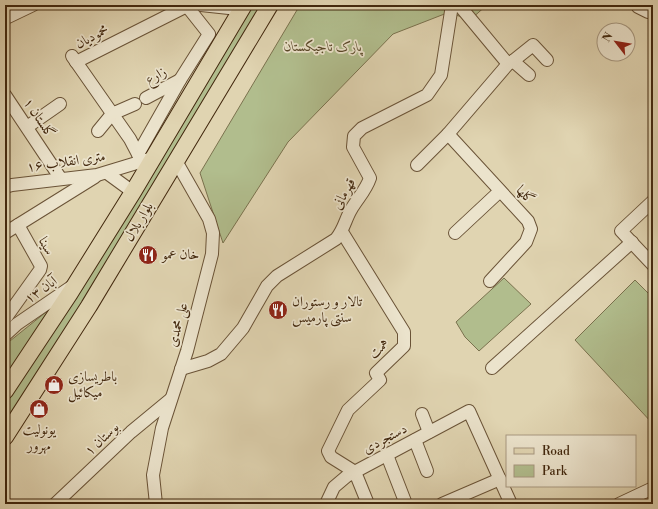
<svg xmlns="http://www.w3.org/2000/svg" width="658" height="509" viewBox="0 0 658 509" font-family="'Libre Bodoni',Amiri,serif">
	<rect width="100%" height="100%" fill="#e0d4b1"/>
	<filter id="stains"><feTurbulence type="fractalNoise" baseFrequency=".005" numOctaves="4"/><feColorMatrix values="0 0 0 0 .2 0 0 0 0 .09 0 0 0 0 .02 0 0 0 .5 -.17"/></filter>
	<radialGradient id="worn" r=".72"><stop offset=".6" stop-color="#630" stop-opacity="0"/><stop offset="1" stop-color="#630" stop-opacity=".3"/></radialGradient>
	<g fill="#b1bd8d" stroke="#7a724e">
		<path d="M251 5H264L5 428V402L84 278Z"/>
		<path d="M300 5H487L471 19 447 13 393 34 288 142 223 243 200 173Z"/>
		<path d="M504 278 531 304 479 351 465 337 456 322Z"/>
		<path d="M635 280 653 298V424L575 340Z"/>
		<path d="M61 300 5 385V345Z"/>
	</g>
	<g fill="none" stroke-linecap="round" stroke-linejoin="round">
		<g stroke="#6a5337" stroke-width="14">
			<g id="minor">
				<path d="M201 5 229 8 243 6"/>
				<path d="M459 5 508 64"/>
				<path d="M637 5 638 7 648 12 653 10"/>
				<path d="M8 17 33 5"/>
				<path d="M72 56 130 139 141 160"/>
				<path d="M513 61 529 75"/>
				<path d="M76 62 187 6"/>
				<path d="M5 95 61 179"/>
				<path d="M146 98 180 80"/>
				<path d="M27 127 60 104"/>
				<path d="M98 131 112 114 135 104"/>
				<path d="M448 134 528 221 531 229 526 242 490 281"/>
				<path d="M138 154 180 80 209 34 186 5"/>
				<path d="M417 165 448 134 508 64 513 61 533 45 547 60"/>
				<path d="M107 173 133 192"/>
				<path d="M5 187 12 185 97 175 153 158"/>
				<path d="M653 201 621 231 653 265"/>
				<path d="M342 232 404 332V346L376 373 380 380 348 410 328 451 331 457 355 472 368 504"/>
				<path d="M5 233 95 177"/>
				<path d="M455 233 500 191"/>
				<path d="M5 319 40 270 41 266 18 225"/>
				<path d="M5 335 17 324 71 287"/>
				<path d="M492 368 632 242"/>
				<path d="M181 369 208 361 221 354 243 328 267 286 277 276 336 239C345 228 345 219 352 208 358 198 366 190 370 178L353 147 354 136 362 128 427 95 441 75 452 5"/>
				<path d="M422 414 429 432"/>
				<path d="M415 440 427 471"/>
				<path d="M387 455 406 504"/>
				<path d="M55 504 131 432 171 399"/>
				<path d="M156 504 153 475 162 428 187 351 212 254 213 233 209 219 176 161"/>
				<path d="M326 504 334 487 347 476 469 411 511 504"/>
				<path d="M442 504 500 479"/>
				<path d="M619 504 653 488"/>
			</g>
		</g>
		<g stroke="#42280e" stroke-width="18">
			<g id="major">
				<path d="M5 391 70 293 133 192 244 5"/>
				<path d="M5 437 89 306 270 5"/>
			</g>
		</g>
		<use href="#minor" stroke="#ebe3cc" stroke-width="12"/>
		<use href="#major" stroke="#e0d4b1" stroke-width="16"/>
	</g>
	<defs>
		<g id="restaurant-disc" transform="scale(1)"><circle r="9.5" fill="#8f2418" stroke="#ebe3cc"/><path d="M-5-6h1v4h1v-4h1v4h1v-4h1v5L-1.5 .5V6h-2V.5L-5-1ZM5-6V6H3V1.5H1.5Q1.5-4 5-6Z" fill="#fff"/></g>
		<g id="shop-disc" transform="scale(1)"><circle r="9.5" fill="#8f2418" stroke="#ebe3cc"/><path d="M-5-2.5h2.3a2.7 3.5 0 0 1 5.4 0H5L5.5 6h-11ZM-1.5-2.5h3a1.5 2.3 0 0 0-3 0Z" fill="#fff"/></g>
	</defs>
	<g fill-rule="evenodd">
		<use href="#restaurant-disc" x="148" y="255"/>
		<use href="#restaurant-disc" x="278" y="310"/>
		<use href="#shop-disc" x="54" y="385"/>
		<use href="#shop-disc" x="39" y="409"/>
	</g>
	<g text-anchor="middle" dominant-baseline="central" stroke-width="3.5" stroke-linejoin="round" paint-order="stroke">
		<g font-size="14" fill="#42280e" stroke="#ebe3cc">
			<text transform="translate(92 37) rotate(-28)">محمودیان</text>
			<text transform="translate(156 76) rotate(-28)">زارع</text>
			<text transform="translate(39 118) rotate(56)">گلستان ۱</text>
			<text transform="translate(66 162) rotate(-8)">۱۶ متری انقلاب</text>
			<text transform="translate(344 194) rotate(-61)">قهرمانی</text>
			<text transform="translate(525 195) rotate(47)">گلها</text>
			<text transform="translate(139 222) rotate(-59)">بلوار بلال</text>
			<text transform="translate(46 246) rotate(61)">سینا</text>
			<text transform="translate(41 290) rotate(-35)">۱۳ آبان</text>
			<text transform="translate(178 325) rotate(-75)">علی محمدی</text>
			<text transform="translate(379 349) rotate(-43)">همت</text>
			<text transform="translate(102 439) rotate(-43)">بوستان ۱</text>
			<text transform="translate(385 439) rotate(-28)">دستجردی</text>
		</g>
		<g font-size="14" font-style="italic" fill="#584627" stroke="#ebe3cc">
			<text x="323" y="47">پارک تاجیکستان</text>
		</g>
		<g font-size="14" fill="#42280e" stroke="#ebe3cc" text-anchor="start">
			<text x="162" y="255">خان عمو</text>
			<text x="292" y="302">تالار و رستوران<tspan x="292" dy="16">سنتی پارمیس</tspan></text>
			<text x="68" y="377">باطریسازی<tspan x="68" dy="16">میکائیل</tspan></text>
			<text x="39" y="430" text-anchor="middle">یونولیت<tspan x="39" dy="16">مهرور</tspan></text>
		</g>
	</g>
	<rect width="658" height="509" fill="none" stroke="#e0d4b1" stroke-width="20"/>
	<rect x="6" y="6" width="646" height="497" fill="none" stroke="#42280e" stroke-width="2"/>
	<rect x="10" y="10" width="638" height="489" fill="none" stroke="#42280e"/>
	<rect x="506" y="435" width="130" height="52" fill="#ebe3cc" stroke="#a79880"/>
	<rect x="514" y="448" width="20" height="6" fill="#e0d4b1" stroke="#a79880"/>
	<text x="542" y="455" font-size="12" fill="#42280e">Road</text>
	<rect x="514" y="465" width="20" height="12" fill="#b1bd8d" stroke="#a79880"/>
	<text x="542" y="475" font-size="12" fill="#42280e">Park</text>
	<g transform="translate(616 42) rotate(301)"><circle r="19" fill="#ebe3cc" stroke="#a79880"/>
	<path d="M0-3L7 15L0 10L-7 15Z" fill="#8f2418"/>
	<text y="-6" font-size="11" font-weight="bold" text-anchor="middle" fill="#42280e">N</text>
	</g>
	<rect width="100%" height="100%" filter="url(#stains)"/>
	<rect width="100%" height="100%" fill="url(#worn)"/>
</svg>
